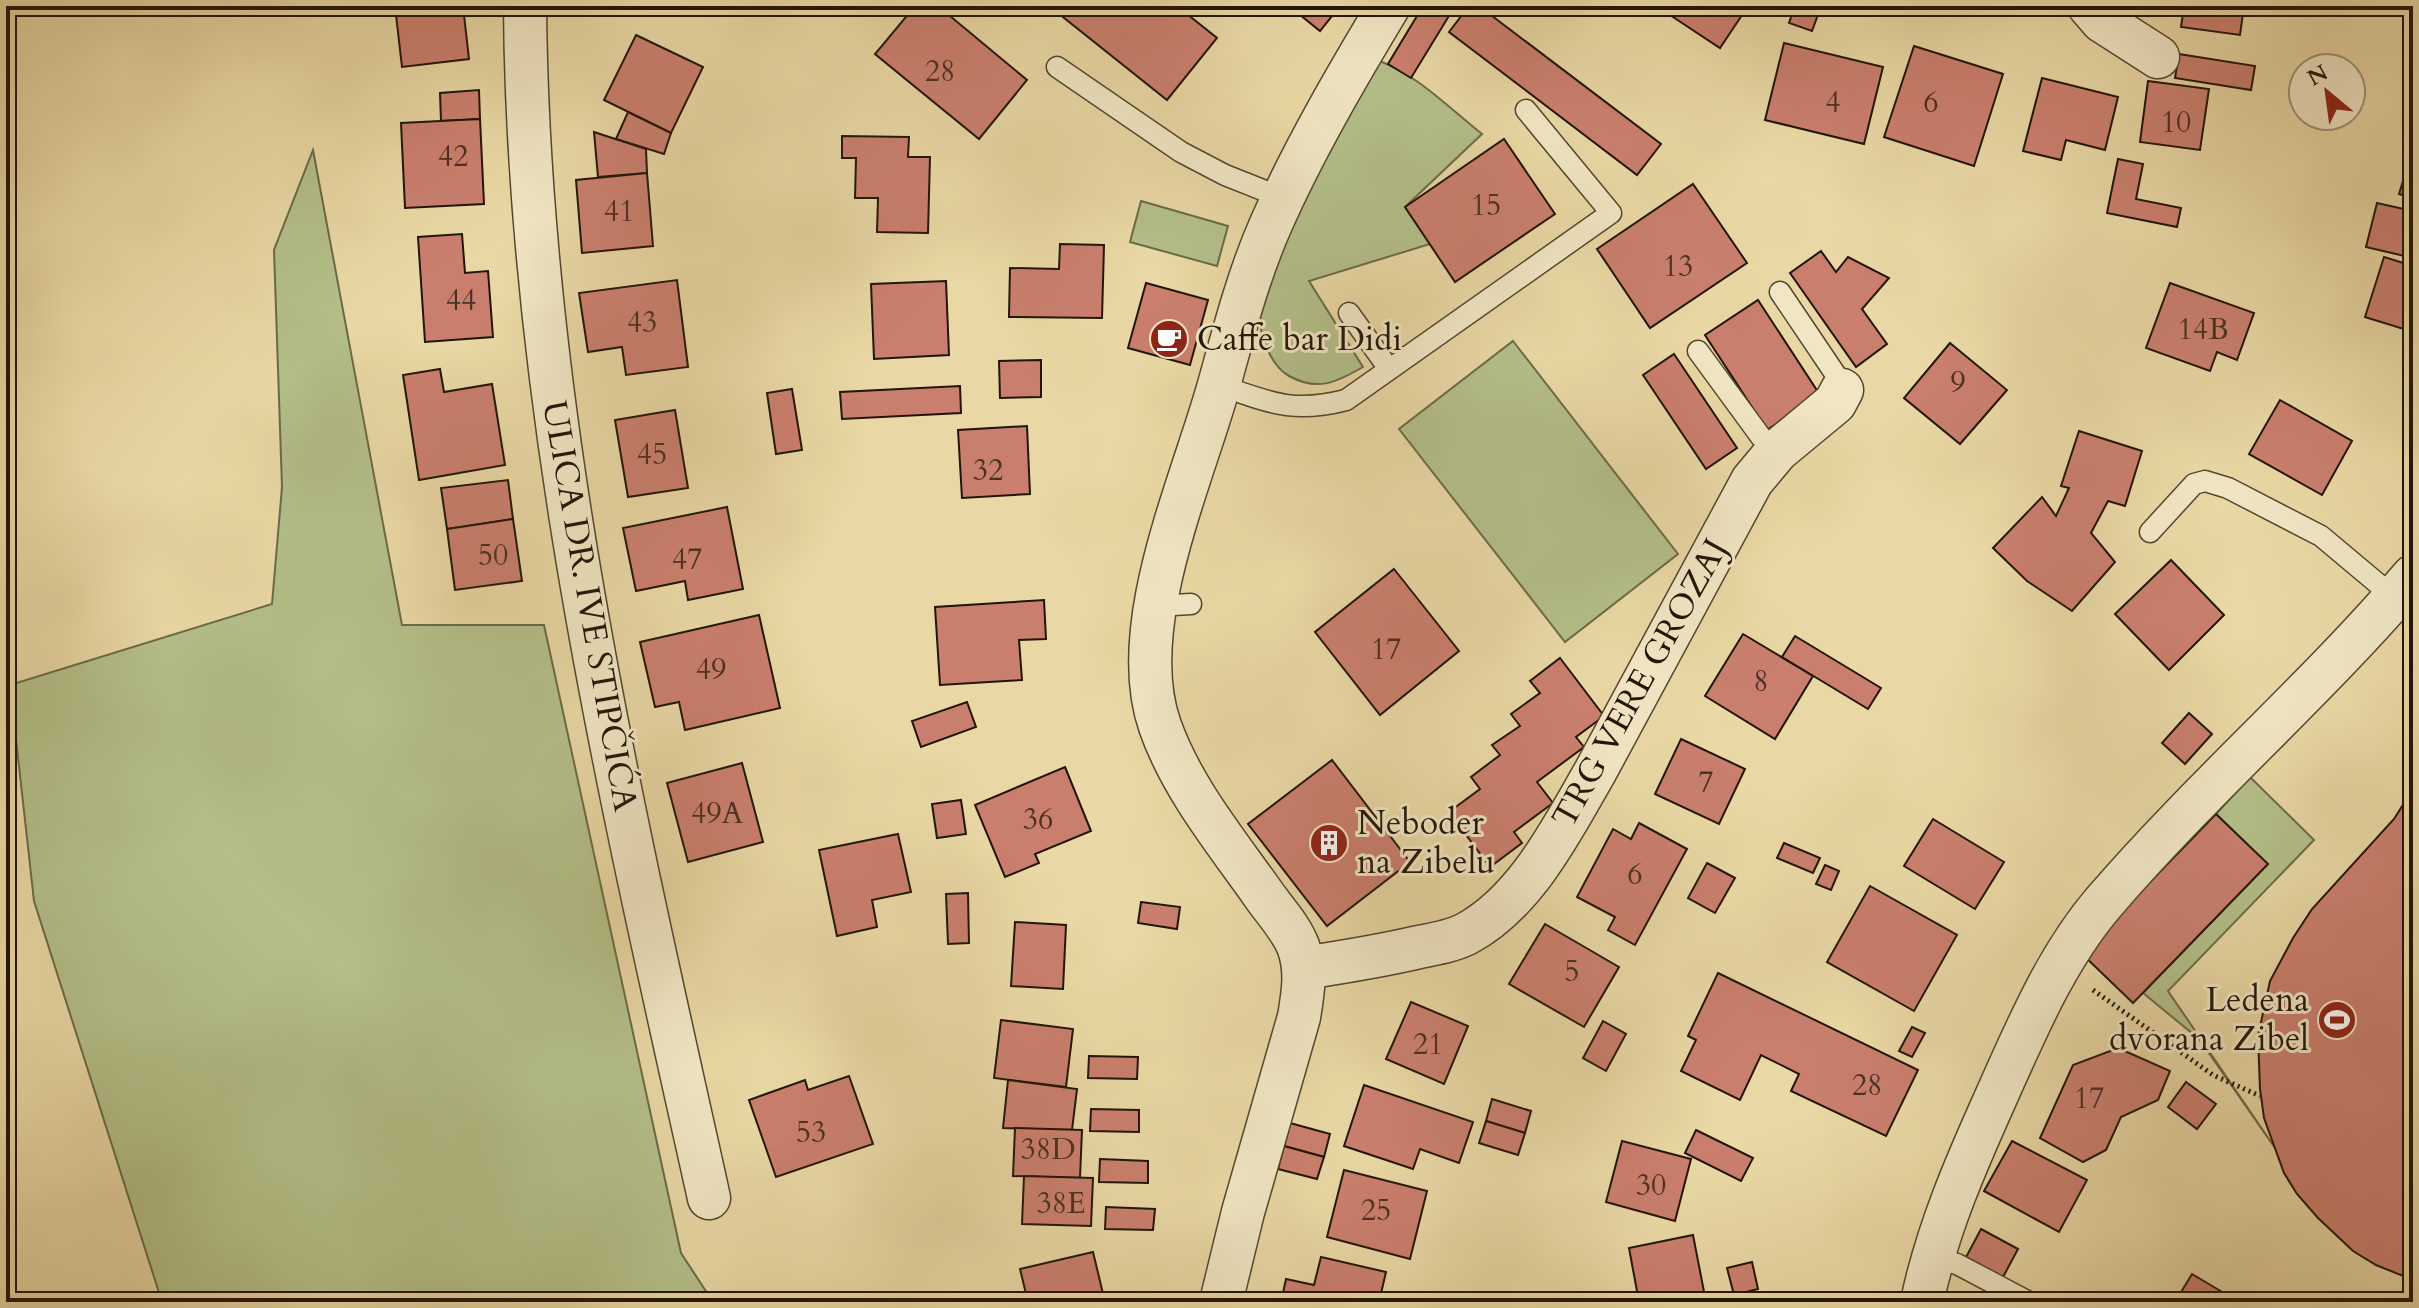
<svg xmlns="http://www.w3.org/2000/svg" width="2419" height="1308" viewBox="0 0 2419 1308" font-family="Cardo,serif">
	<rect width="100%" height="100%" fill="#e9d8a5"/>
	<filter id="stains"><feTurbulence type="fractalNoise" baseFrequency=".0025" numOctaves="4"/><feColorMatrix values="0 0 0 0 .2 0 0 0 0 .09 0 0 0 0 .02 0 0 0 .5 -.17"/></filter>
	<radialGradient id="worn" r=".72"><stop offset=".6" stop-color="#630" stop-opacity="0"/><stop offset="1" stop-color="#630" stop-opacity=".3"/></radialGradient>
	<g fill="#b4bf88" stroke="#6b6a48" stroke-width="2">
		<path d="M1373 59C1414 71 1449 108 1482 134L1405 207 1430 244 1309 281 1363 367C1337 382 1318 392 1289 376 1271 366 1257 332 1261 312 1267 271 1288 234 1305 198 1328 152 1350 105 1373 59Z"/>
		<path d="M313 150 402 625H544L681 1253 713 1302H162L34 901 10 685 272 604 282 487 274 250Z"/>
		<path d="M1141 201 1228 226 1217 266 1130 242Z"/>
		<path d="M1513 341 1678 554 1565 642 1399 429Z"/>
		<path d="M2250 777 2314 840 2168 991 2275 1148 2199 1039 2143 993 2267 865 2216 814Z"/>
	</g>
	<g fill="#ca7f6e" stroke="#221507" stroke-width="2">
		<path d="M395 6H463L469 59 402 67Z"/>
		<path d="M915 6H938L1027 80 979 139 875 54Z"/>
		<path d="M1072 6H1177L1217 38 1167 100 1063 17Z"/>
		<path d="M1289 6H1340L1320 31Z"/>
		<path d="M1423 6H1455L1411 78 1388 64Z"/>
		<path d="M1469 6H1479L1661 144 1637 175 1449 32Z"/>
		<path d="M1676 6H1748L1720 48 1670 15Z"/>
		<path d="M1795 6H1811L1820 9 1812 31 1789 23Z"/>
		<path d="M2184 6H2244L2240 35 2181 27Z"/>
		<path d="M636 35 703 67 671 133 604 100Z"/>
		<path d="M1784 43 1883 67 1864 144 1765 120Z"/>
		<path d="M1914 46 2003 74 1974 166 1884 137Z"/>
		<path d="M2179 54 2255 66 2251 90 2175 78Z"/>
		<path d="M2042 78 2118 97 2105 150 2066 140 2061 160 2023 151Z"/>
		<path d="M2148 81 2209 89 2200 150 2140 142Z"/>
		<path d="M479 90 480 119 441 121 440 93Z"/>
		<path d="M628 112 671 133 664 154 616 139Z"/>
		<path d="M480 119 484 204 405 208 401 123Z"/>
		<path d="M594 132 646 149 647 173 598 177Z"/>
		<path d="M842 136 909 137 908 157H930L928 233 877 232 878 198H855L856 158H842Z"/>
		<path d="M1504 139 1555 214 1455 282 1405 207Z"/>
		<path d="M2413 148V198L2399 194Z"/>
		<path d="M2118 159 2143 164 2136 199 2181 208 2177 227 2107 213Z"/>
		<path d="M647 173 653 246 582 253 576 180Z"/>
		<path d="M1693 184 1747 263 1650 328 1597 249Z"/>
		<path d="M2377 203 2413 211V258L2366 247Z"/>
		<path d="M462 234 465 273 488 271 493 337 425 342 418 237Z"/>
		<path d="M1060 244 1104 245 1102 318 1009 317 1010 268 1059 269Z"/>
		<path d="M1821 251 1836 272 1848 257 1889 278 1862 309 1887 344 1856 367 1790 273Z"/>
		<path d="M2384 257 2413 266V311L2407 330 2365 317Z"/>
		<path d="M677 280 688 367 626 375 622 347 588 352 579 293Z"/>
		<path d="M946 281 949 355 874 359 871 284Z"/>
		<path d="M1146 283 1208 300 1190 365 1128 348Z"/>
		<path d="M2170 283 2254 313 2237 360 2217 352 2210 371 2146 348Z"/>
		<path d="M1758 300 1820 395 1767 430 1705 335Z"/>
		<path d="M1950 343 2007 390 1960 444 1904 398Z"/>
		<path d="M1674 354 1737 448 1706 469 1643 375Z"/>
		<path d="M1041 360V397L1000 398 999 361Z"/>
		<path d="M440 369 444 392 492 384 505 465 419 480 403 375Z"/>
		<path d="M960 386 961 413 842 419 840 392Z"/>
		<path d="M792 389 802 450 776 454 767 393Z"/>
		<path d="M2280 400 2352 441 2322 495 2249 454Z"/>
		<path d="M675 410 688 488 628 497 615 420Z"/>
		<path d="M1027 426 1030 494 962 498 958 430Z"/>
		<path d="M2079 431 2142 451 2125 506 2108 501 2091 533 2115 562 2072 611 2027 581 1993 548 2042 497 2056 516 2069 488 2061 486Z"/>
		<path d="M508 480 513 519 447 529 441 488Z"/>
		<path d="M727 507 743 589 688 600 685 581 636 591 623 528Z"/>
		<path d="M513 519 522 581 455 590 447 529Z"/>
		<path d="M2171 560 2224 615 2169 670 2115 614Z"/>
		<path d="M1394 569 1459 651 1380 715 1315 632Z"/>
		<path d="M1044 600 1046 639 1019 640 1022 680 940 685 935 607Z"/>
		<path d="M759 615 780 708 685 730 679 702 655 707 640 642Z"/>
		<path d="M1743 634 1813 676 1775 739 1705 696Z"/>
		<path d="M1795 636 1881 688 1868 709 1782 657Z"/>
		<path d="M1560 658 1604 716 1576 737 1584 747 1537 782 1553 803 1514 832 1522 843 1490 867 1449 812 1480 789 1471 777 1500 755 1492 745 1520 726 1511 714 1540 693 1530 681Z"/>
		<path d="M967 702 976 727 921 747 912 721Z"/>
		<path d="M2189 713 2212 734 2185 764 2162 743Z"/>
		<path d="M1681 739 1745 769 1719 824 1655 794Z"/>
		<path d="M1332 760 1410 862 1327 926 1248 824Z"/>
		<path d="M742 763 763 842 688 862 667 783Z"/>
		<path d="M1065 767 1091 831 1035 854 1039 863 1005 877 975 805Z"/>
		<path d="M2413 789V1280L2376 1265 2353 1251 2318 1218 2297 1194 2284 1173 2264 1118 2260 1089 2258 1036 2270 981 2293 938 2312 909 2394 819Z"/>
		<path d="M961 800 966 834 937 838 932 804Z"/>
		<path d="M2216 814 2268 864 2133 1003 2081 953Z"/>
		<path d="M1933 819 2004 862 1975 909 1904 866Z"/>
		<path d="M1639 823 1687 849 1635 945 1608 930 1615 917 1577 897 1613 829 1631 839Z"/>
		<path d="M898 834 911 892 872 900 877 927 837 936 819 850Z"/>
		<path d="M1784 843 1820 858 1813 873 1777 858Z"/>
		<path d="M1707 863 1735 878 1715 913 1688 898Z"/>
		<path d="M1825 865 1839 871 1831 890 1816 884Z"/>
		<path d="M1870 886 1957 935 1914 1011 1827 962Z"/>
		<path d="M968 893 969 943 948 944 946 894Z"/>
		<path d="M1141 902 1180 907 1177 929 1138 923Z"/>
		<path d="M1015 922 1066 925 1063 989 1011 986Z"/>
		<path d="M1545 924 1619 967 1584 1027 1509 984Z"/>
		<path d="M1718 973 1918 1070 1886 1136 1791 1091 1799 1074 1761 1055 1740 1100 1681 1071 1696 1040 1688 1036Z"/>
		<path d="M1411 1002 1468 1026 1444 1084 1386 1059Z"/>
		<path d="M1001 1020 1073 1029 1066 1087 994 1078Z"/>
		<path d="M1603 1021 1626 1034 1606 1071 1583 1058Z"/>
		<path d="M1912 1027 1925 1033 1912 1057 1899 1051Z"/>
		<path d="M2118 1048 2170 1071 2158 1100 2121 1117 2106 1150 2083 1162 2040 1138 2073 1065Z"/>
		<path d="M1089 1056 1138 1057 1137 1079 1088 1078Z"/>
		<path d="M849 1076 873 1144 776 1177 749 1100 805 1080 808 1090Z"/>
		<path d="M1008 1080 1077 1089 1072 1130 1003 1128Z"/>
		<path d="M2186 1082 2216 1104 2197 1129 2168 1107Z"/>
		<path d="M1364 1085 1473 1122 1459 1163 1420 1149 1413 1169 1344 1146Z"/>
		<path d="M1492 1099 1531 1111 1525 1133 1486 1121Z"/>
		<path d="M1091 1109 1139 1110V1132L1090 1131Z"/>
		<path d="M1486 1121 1525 1133 1518 1155 1479 1143Z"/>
		<path d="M1290 1123 1330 1134 1324 1157 1284 1146Z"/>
		<path d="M1015 1128 1082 1130 1080 1178 1013 1176Z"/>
		<path d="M1696 1130 1753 1158 1741 1181 1685 1153Z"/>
		<path d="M1622 1141 1691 1159 1675 1221 1606 1202Z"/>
		<path d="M2012 1141 2087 1180 2059 1232 1984 1191Z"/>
		<path d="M1284 1146 1324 1157 1317 1179 1278 1169Z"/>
		<path d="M1100 1159 1148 1161V1183L1099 1182Z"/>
		<path d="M1344 1170 1427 1191 1410 1259 1327 1237Z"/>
		<path d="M1024 1176 1093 1178 1091 1226 1022 1224Z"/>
		<path d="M1106 1207 1155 1209 1153 1230 1105 1229Z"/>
		<path d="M1981 1229 2018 1249 2002 1279 1965 1259Z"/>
		<path d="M1693 1235 1706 1302H1639L1629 1248Z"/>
		<path d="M1093 1252 1105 1302H1028L1020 1269Z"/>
		<path d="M1321 1257 1386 1272 1379 1302H1281L1286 1279 1314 1285Z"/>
		<path d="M1752 1262 1758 1289 1734 1295 1727 1268Z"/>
		<path d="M2192 1274 2239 1302H2175Z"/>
	</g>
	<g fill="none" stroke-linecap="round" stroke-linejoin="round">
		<g stroke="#54462e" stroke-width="23">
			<g id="lane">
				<path d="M1057 67 1181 152 1225 175 1283 198"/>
				<path d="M1780 292 1840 381 1842 390"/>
				<path d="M1349 313 1389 369"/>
				<path d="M1698 351 1761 437 1777 451"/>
				<path d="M1219 385C1269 402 1292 414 1346 400L1611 213 1526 110"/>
				<path d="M2150 532 2194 484 2205 481 2228 488 2321 536 2395 598"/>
				<path d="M1155 606 1191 604"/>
				<path d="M1932 1257 1957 1264 2029 1302"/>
			</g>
		</g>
		<g stroke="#54462e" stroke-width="45">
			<g id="street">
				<path d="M525 6C528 411 622 806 709 1198"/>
				<path d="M2089 6 2102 21 2158 57"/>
				<path d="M1304 968C1343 962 1381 956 1419 947 1435 944 1452 941 1466 934 1526 902 1562 829 1595 772L1752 481 1777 451 1835 403 1842 390"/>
				<path d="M1221 1302 1243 1212 1299 1017C1303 993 1307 970 1298 946 1290 926 1273 909 1261 891 1224 839 1181 786 1160 726 1125 627 1192 482 1219 385 1234 331 1248 276 1271 224 1303 151 1348 74 1389 6"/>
				<path d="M1922 1302C1937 1230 1966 1164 1996 1097 2026 1030 2056 958 2104 902 2202 788 2316 690 2413 576"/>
			</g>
		</g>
		<path stroke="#221507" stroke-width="5" stroke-dasharray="2 4" stroke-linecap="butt" d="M2093 990 2213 1075 2260 1096"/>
		<use href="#lane" stroke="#f1e6c4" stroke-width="20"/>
		<use href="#street" stroke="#f1e6c4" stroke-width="42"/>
	</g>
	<defs>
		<g id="cafe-disc" transform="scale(2)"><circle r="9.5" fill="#8f2418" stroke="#f1e6c4"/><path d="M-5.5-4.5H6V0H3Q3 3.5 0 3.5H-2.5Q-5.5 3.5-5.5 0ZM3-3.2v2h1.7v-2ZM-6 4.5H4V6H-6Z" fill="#fff"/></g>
		<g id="building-disc" transform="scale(2)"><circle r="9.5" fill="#8f2418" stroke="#f1e6c4"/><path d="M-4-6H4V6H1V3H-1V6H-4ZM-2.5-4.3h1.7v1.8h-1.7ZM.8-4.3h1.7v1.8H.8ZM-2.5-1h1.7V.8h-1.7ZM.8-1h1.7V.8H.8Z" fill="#fff"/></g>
		<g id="stadium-disc" transform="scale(2)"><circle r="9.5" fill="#8f2418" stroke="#f1e6c4"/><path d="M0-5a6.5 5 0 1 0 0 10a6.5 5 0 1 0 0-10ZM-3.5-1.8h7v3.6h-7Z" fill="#fff"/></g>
	</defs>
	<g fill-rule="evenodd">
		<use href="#cafe-disc" x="1169" y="339"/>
		<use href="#building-disc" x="1329" y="843"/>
		<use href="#stadium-disc" x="2337" y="1020"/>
	</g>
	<g text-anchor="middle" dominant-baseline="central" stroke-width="6" stroke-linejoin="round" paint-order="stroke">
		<g font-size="30" fill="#4c3021">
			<text x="940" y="71">28</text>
			<text x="1833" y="102">4</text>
			<text x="1931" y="102">6</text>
			<text x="2176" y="122">10</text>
			<text x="453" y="156">42</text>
			<text x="1486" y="205">15</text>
			<text x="619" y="211">41</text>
			<text x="1678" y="266">13</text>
			<text x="461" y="300">44</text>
			<text x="642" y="322">43</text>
			<text x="2203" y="329">14B</text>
			<text x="1958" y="382">9</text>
			<text x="652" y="454">45</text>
			<text x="988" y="470">32</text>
			<text x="493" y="555">50</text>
			<text x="687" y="559">47</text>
			<text x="1386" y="649">17</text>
			<text x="711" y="669">49</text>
			<text x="1761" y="681">8</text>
			<text x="1706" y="782">7</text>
			<text x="717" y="813">49A</text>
			<text x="1038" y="819">36</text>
			<text x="1635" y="874">6</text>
			<text x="1572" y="971">5</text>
			<text x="1428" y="1044">21</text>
			<text x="1867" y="1085">28</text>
			<text x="2089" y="1098">17</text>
			<text x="811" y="1132">53</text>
			<text x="1048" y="1149">38D</text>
			<text x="1651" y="1185">30</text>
			<text x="1061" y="1203">38E</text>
			<text x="1376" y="1210">25</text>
		</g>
		<g font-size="34" fill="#221507" stroke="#f1e6c4" text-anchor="start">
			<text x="1197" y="339">Caffe bar Didi</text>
			<text x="1357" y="823">Neboder<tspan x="1357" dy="39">na Zibelu</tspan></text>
			<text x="2309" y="1000" text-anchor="end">Ledena<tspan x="2309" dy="39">dvorana Zibel</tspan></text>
		</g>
		<g font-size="34" fill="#221507" stroke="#f1e6c4">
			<text transform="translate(590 606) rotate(80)">ULICA DR. IVE STIPČIĆA</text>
			<text transform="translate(1640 683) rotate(-61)">TRG VERE GROZAJ</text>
		</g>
	</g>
	<rect width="2419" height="1308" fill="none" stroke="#e9d8a5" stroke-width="32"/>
	<rect x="8" y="8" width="2403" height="1292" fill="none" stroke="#221507" stroke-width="4"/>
	<rect x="16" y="16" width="2387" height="1276" fill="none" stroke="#221507" stroke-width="2"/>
	<g transform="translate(2327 92) rotate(331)"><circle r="38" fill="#f1e6c4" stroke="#9e9278" stroke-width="2"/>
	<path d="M0-6L14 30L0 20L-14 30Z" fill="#8f2418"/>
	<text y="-12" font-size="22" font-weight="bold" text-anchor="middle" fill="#221507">N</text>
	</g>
	<rect width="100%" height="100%" filter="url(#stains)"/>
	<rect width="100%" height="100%" fill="url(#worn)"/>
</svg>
